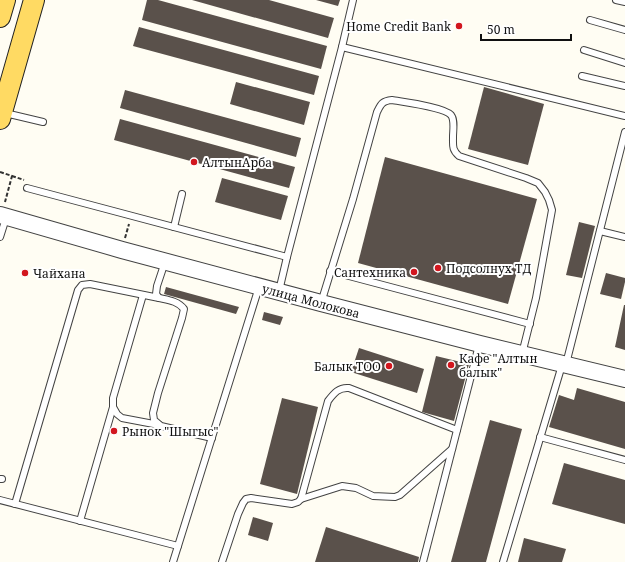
<svg xmlns="http://www.w3.org/2000/svg" width="625" height="562" viewBox="0 0 625 562" font-family="'Noto Serif',serif">
	<rect width="100%" height="100%" fill="#fffdf3"/>
	<g fill="#5a514b">
		<path d="M147 0H158L327 46 321 69 142 20Z"/>
		<path d="M192 0H269L334 18 328 38Z"/>
		<path d="M316 0H340L338 6Z"/>
		<path d="M139 27 319 76 314 95 133 46Z"/>
		<path d="M236 82 310 102 304 125 230 104Z"/>
		<path d="M484 87 544 104 528 165 468 149Z"/>
		<path d="M125 90 301 138 296 157 120 108Z"/>
		<path d="M120 119 295 167 289 188 114 140Z"/>
		<path d="M385 157 537 199 508 304 358 263Z"/>
		<path d="M222 178 288 196 281 220 215 202Z"/>
		<path d="M579 222 595 226 582 278 566 275Z"/>
		<path d="M606 273 625 278V282L621 299 600 294Z"/>
		<path d="M166 287 239 307 236 314 164 294Z"/>
		<path d="M624 305H625V350L615 347Z"/>
		<path d="M264 312 283 317 280 325 262 320Z"/>
		<path d="M359 348 424 369 417 393 351 372Z"/>
		<path d="M436 356 469 364 454 421 422 412Z"/>
		<path d="M577 388 625 402V449L549 427 559 395 574 400Z"/>
		<path d="M282 398 318 407 297 494 260 484Z"/>
		<path d="M490 420 522 429 486 562H451Z"/>
		<path d="M564 463 625 480V524L552 504Z"/>
		<path d="M253 517 273 523 268 541 248 535Z"/>
		<path d="M326 527 419 557 418 562H315Z"/>
		<path d="M524 538 566 549 562 562H518Z"/>
	</g>
	<g fill="none" stroke-linecap="round" stroke-linejoin="round">
		<g stroke="#434343" stroke-width="8">
			<g id="service">
				<path d="M616 0 625 2"/>
				<path d="M590 20 625 30"/>
				<path d="M342 47 625 116"/>
				<path d="M584 50 625 63"/>
				<path d="M582 76 625 86"/>
				<path d="M5 113 43 122"/>
				<path d="M27 188 287 257 342 47 353 0"/>
				<path d="M174 227 182 194"/>
				<path d="M600 231 625 237"/>
				<path d="M0 237 6 218"/>
				<path d="M165 262 157 286 156 294 159 298C168 300 178 301 184 309L182 318 158 393 153 413 154 420 161 426 212 438"/>
				<path d="M330 271 530 324"/>
				<path d="M279 291 287 257"/>
				<path d="M143 295 113 398V407L117 414 122 418 159 425"/>
				<path d="M321 303 353 199 377 112C381 104 382 101 392 100 403 102 444 107 451 115 455 120 453 130 453 137 453 146 452 150 459 156L526 178 538 183 545 192 549 200 552 210 536 298 522 354"/>
				<path d="M566 364 625 132"/>
				<path d="M540 437 625 460"/>
				<path d="M0 479H2"/>
				<path d="M301 499 342 486 356 488 373 496 395 497 400 495 452 449"/>
				<path d="M0 500 178 546"/>
				<path d="M15 504 78 290 82 285 90 284 159 298"/>
				<path d="M80 521 113 407"/>
				<path d="M173 562 259 287"/>
				<path d="M222 562 238 514 243 503 246 499 251 498 292 504 298 502 301 499 328 401C334 393 339 387 349 388L457 430"/>
				<path d="M423 562 479 345"/>
				<path d="M503 562 562 365"/>
			</g>
		</g>
		<g stroke="#434343" stroke-width="18">
			<path id="tertiary" d="M0 215 122 250 321 303 480 344 625 379"/>
		</g>
		<g stroke="#212121" stroke-width="22">
			<g id="primary">
				<path d="M0 17 5 0"/>
				<path d="M0 119 34 0"/>
			</g>
		</g>
		<g stroke="#323232" stroke-width="2" stroke-dasharray="4 2" stroke-linecap="butt">
			<path d="M0 172 12 176 5 202"/>
			<path d="M12 176 24 180"/>
			<path d="M125 238 129 224"/>
		</g>
		<use href="#service" stroke="#fff" stroke-width="6"/>
		<use href="#tertiary" stroke="#fff" stroke-width="16"/>
		<use href="#primary" stroke="#ffda63" stroke-width="20"/>
	</g>
	<g fill="#d2161e" stroke="#fff" stroke-width="1.5">
		<circle cx="459" cy="26" r="4"/>
		<circle cx="194" cy="162" r="4"/>
		<circle cx="438" cy="268" r="4"/>
		<circle cx="414" cy="272" r="4"/>
		<circle cx="25" cy="273" r="4"/>
		<circle cx="451" cy="365" r="4"/>
		<circle cx="389" cy="366" r="4"/>
		<circle cx="114" cy="431" r="4"/>
	</g>
	<g text-anchor="middle" dominant-baseline="central" stroke-width="4" stroke-linejoin="round" paint-order="stroke">
		<g font-size="12" fill="#101010" stroke="#fff" text-anchor="start">
			<text x="451" y="26" text-anchor="end">Home Credit Bank</text>
			<text x="202" y="162">АлтынАрба</text>
			<text x="446" y="268">Подсолнух ТД</text>
			<text x="406" y="272" text-anchor="end">Сантехника</text>
			<text x="33" y="273">Чайхана</text>
			<text x="459" y="358">Кафе "Алтын<tspan x="459" dy="14">балык"</tspan></text>
			<text x="381" y="366" text-anchor="end">Балык ТОО</text>
			<text x="122" y="431">Рынок "Шыгыс"</text>
		</g>
		<g font-size="12" fill="#101010" stroke="#fff">
			<text transform="translate(311 301) rotate(15)">улица Молокова</text>
		</g>
	</g>
	<path d="M481 34v6h90v-6" fill="none" stroke="#101010" stroke-width="2"/>
	<text x="487" y="34" font-size="12" fill="#101010" stroke="#ffffff" stroke-width="3" paint-order="stroke">50 m</text>
</svg>
